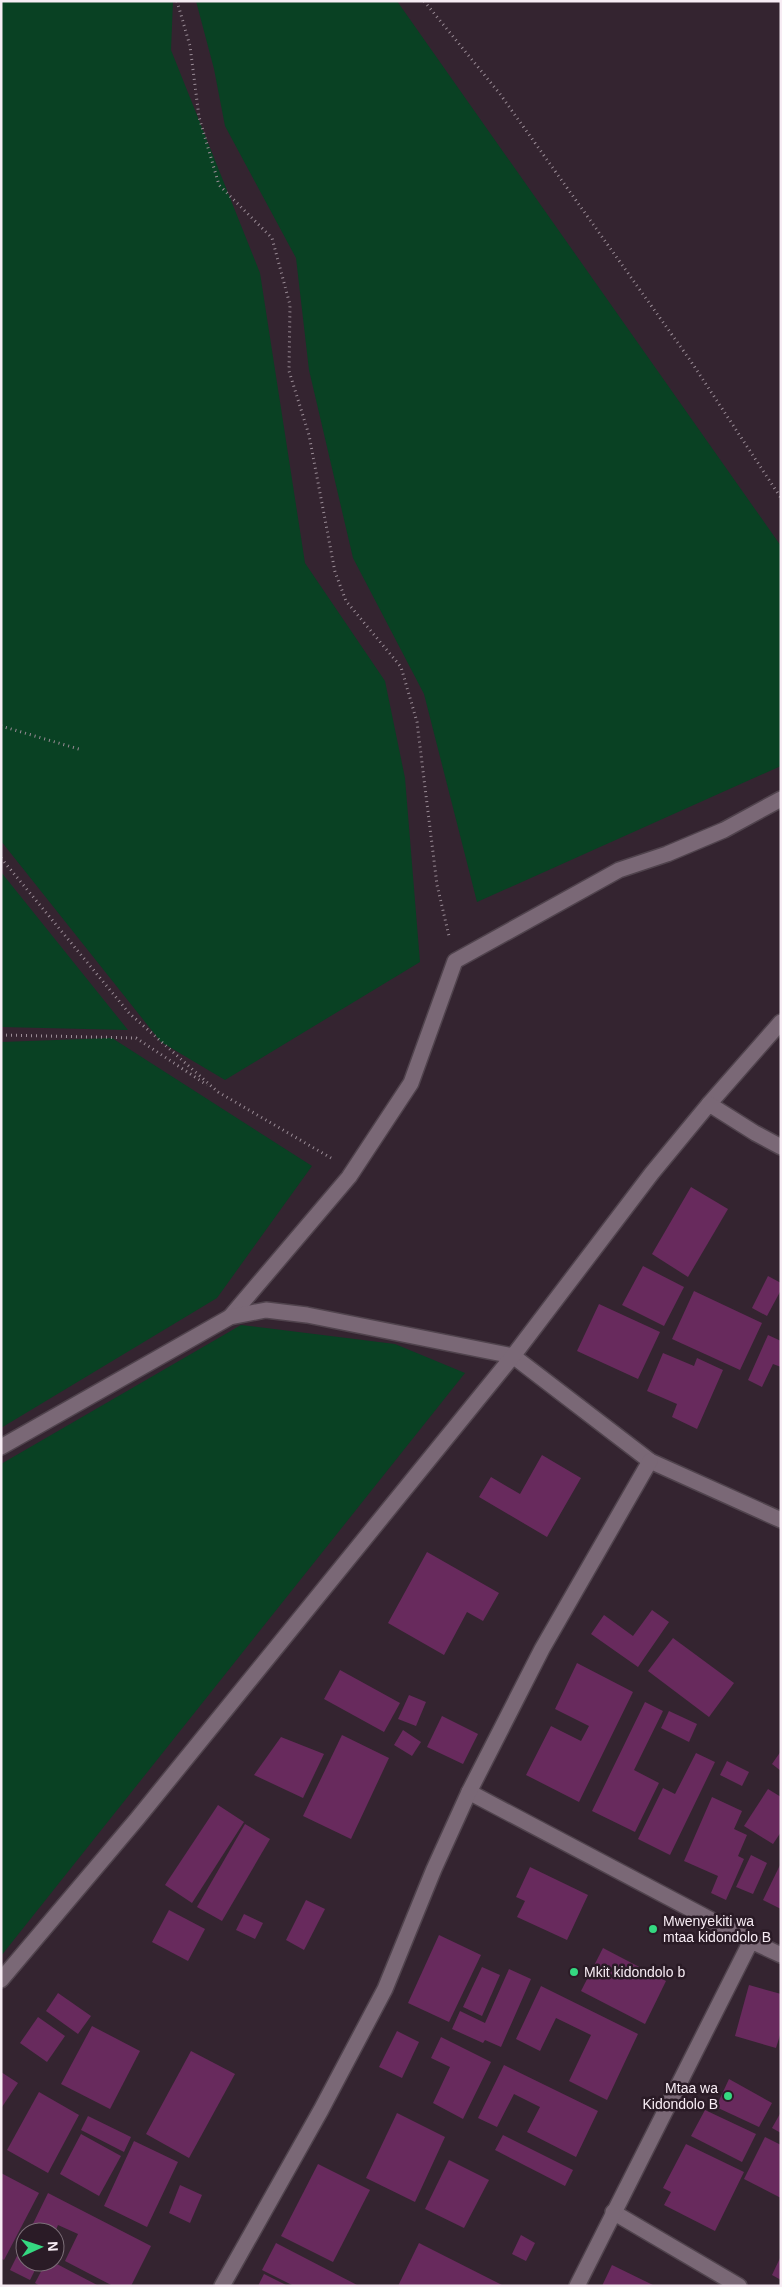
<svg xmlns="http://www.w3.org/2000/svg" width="782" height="2287" viewBox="0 0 782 2287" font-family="Helvetica,sans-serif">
	<rect width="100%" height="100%" fill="#342430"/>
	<g fill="#094123">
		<path d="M1 1H173L171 50 260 273 305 563 385 681 405 778 420 962 225 1080 161 1042 1 841Z"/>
		<path d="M196 1H397L781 546V766L477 902 424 694 353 558 309 370 296 258 225 126 214 69Z"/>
		<path d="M1 872 128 1030 1 1027Z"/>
		<path d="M112 1038 312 1166 217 1298 1 1428V1042Z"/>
		<path d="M241 1325 395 1344 465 1373 1 1956V1464Z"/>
	</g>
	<g fill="#682a5d">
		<path d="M691 1187 728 1209 688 1277 652 1254Z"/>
		<path d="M643 1266 684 1287 664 1326 622 1305Z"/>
		<path d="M768 1276 781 1283V1290L767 1316 752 1308Z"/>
		<path d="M694 1291 762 1323 740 1370 672 1339Z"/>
		<path d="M599 1304 660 1332 638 1379 577 1351Z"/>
		<path d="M768 1335 781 1341V1367L773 1364 762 1387 748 1380Z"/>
		<path d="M663 1353 694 1366 697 1358 723 1370 697 1429 672 1417 677 1404 647 1391Z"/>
		<path d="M542 1455 581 1478 547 1537 479 1497 491 1477 520 1494Z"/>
		<path d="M427 1552 499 1593 483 1621 467 1612 444 1655 388 1623Z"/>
		<path d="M652 1610 669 1622 638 1667 591 1634 604 1615 633 1636Z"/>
		<path d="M673 1638 734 1683 709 1717 648 1671Z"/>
		<path d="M577 1663 633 1692 579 1802 526 1775 551 1726 581 1741 589 1726 555 1709Z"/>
		<path d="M340 1670 400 1703 384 1732 324 1699Z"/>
		<path d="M409 1695 426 1702 416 1726 398 1719Z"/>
		<path d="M645 1702 663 1711 634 1770 659 1783 635 1832 592 1811Z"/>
		<path d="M669 1711 697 1724 689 1742 661 1728Z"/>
		<path d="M442 1716 478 1734 463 1764 427 1747Z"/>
		<path d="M403 1730 421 1742 412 1756 394 1745Z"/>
		<path d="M342 1735 389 1758 351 1839 303 1816Z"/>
		<path d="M281 1737 324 1754 303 1798 254 1775Z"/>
		<path d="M781 1751V1771L772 1764Z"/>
		<path d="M696 1753 715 1762 670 1855 638 1839 663 1788 675 1794Z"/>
		<path d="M727 1761 749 1772 742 1786 720 1775Z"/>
		<path d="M768 1789 781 1797V1832L773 1844 744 1826Z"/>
		<path d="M712 1797 742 1811 734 1829 747 1835 738 1856 744 1859 726 1900 711 1893 718 1876 684 1861Z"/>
		<path d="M218 1805 244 1822 192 1903 165 1885Z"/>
		<path d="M245 1824 270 1839 222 1921 197 1907Z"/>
		<path d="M751 1855 767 1863 753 1894 736 1887Z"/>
		<path d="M781 1863V1909L763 1900Z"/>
		<path d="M530 1867 588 1895 567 1940 517 1917 525 1901 516 1897Z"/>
		<path d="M306 1900 325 1909 304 1950 286 1940Z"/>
		<path d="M169 1910 205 1929 188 1961 152 1942Z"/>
		<path d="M244 1914 263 1923 255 1939 236 1930Z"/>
		<path d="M439 1935 481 1955 449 2022 408 2003Z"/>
		<path d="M603 1948 666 1981 645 2024 581 1991Z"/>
		<path d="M482 1967 500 1975 482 2016 463 2007Z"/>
		<path d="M509 1969 531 1979 501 2047 485 2040 483 2043 452 2029 460 2011 485 2023Z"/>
		<path d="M749 1985 781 1994V2032L776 2048 735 2036Z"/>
		<path d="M541 1986 638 2034 607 2100 569 2081 591 2035 556 2018 540 2051 516 2039Z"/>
		<path d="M58 1993 91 2016 78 2034 46 2011Z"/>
		<path d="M38 2017 65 2036 47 2062 20 2043Z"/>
		<path d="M92 2026 140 2051 110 2109 61 2084Z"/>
		<path d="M397 2031 419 2042 402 2078 379 2067Z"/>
		<path d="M441 2037 491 2062 463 2119 433 2103 450 2067 431 2058Z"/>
		<path d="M191 2051 235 2074 189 2158 146 2134Z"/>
		<path d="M504 2065 598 2111 576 2157 527 2132 540 2107 514 2094 497 2127 478 2118Z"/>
		<path d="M1 2072 18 2083 2 2107 1 2106Z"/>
		<path d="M729 2079 772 2103 759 2127 716 2107Z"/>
		<path d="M39 2092 79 2115 48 2173 7 2150Z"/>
		<path d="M705 2110 756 2134 742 2162 691 2136Z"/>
		<path d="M781 2112V2133L772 2128Z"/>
		<path d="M397 2113 445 2137 415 2202 366 2178Z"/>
		<path d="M88 2116 131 2137 124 2152 81 2130Z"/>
		<path d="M81 2134 121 2156 99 2196 60 2174Z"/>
		<path d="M503 2135 573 2170 565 2186 495 2150Z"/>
		<path d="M765 2137 781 2145V2198L744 2179Z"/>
		<path d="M134 2141 178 2162 147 2227 104 2206Z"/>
		<path d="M686 2144 744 2172 715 2231 664 2205 671 2192 663 2188Z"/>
		<path d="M449 2160 489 2180 464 2228 425 2209Z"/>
		<path d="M318 2164 370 2190 333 2262 281 2236Z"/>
		<path d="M1 2173 39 2193 4 2260 1 2258Z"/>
		<path d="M180 2185 202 2195 190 2223 169 2213Z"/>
		<path d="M48 2193 151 2246 131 2286H113L65 2261 78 2234 58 2225 55 2232H29Z"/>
		<path d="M521 2235 535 2243 526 2261 512 2254Z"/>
		<path d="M25 2240V2262H39L30 2280 10 2270Z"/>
		<path d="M276 2243 359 2286H294L262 2270Z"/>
		<path d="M419 2243 504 2286H398Z"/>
		<path d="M781 2256V2280L772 2275Z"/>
		<path d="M46 2262H53L99 2286H40L35 2283Z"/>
		<path d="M612 2265 655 2286H602Z"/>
		<path d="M264 2274 288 2286H258Z"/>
	</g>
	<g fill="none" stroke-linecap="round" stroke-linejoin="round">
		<g stroke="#50434d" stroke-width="18">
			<g id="minor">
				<path d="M709 1104 781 1022"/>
				<path d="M230 1317 349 1177 411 1083 455 961 619 870 667 854 724 830 781 799"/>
				<path d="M1 1447 230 1317 266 1310 307 1315 513 1356 650 1461 781 1520"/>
				<path d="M469 1792 751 1941"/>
				<path d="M1 1980 137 1819 513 1356 652 1173 709 1104 755 1133 781 1147"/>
				<path d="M613 2212 739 2286"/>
				<path d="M222 2286 321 2110 385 1989 434 1869 469 1792 542 1649 650 1461"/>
				<path d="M577 2286 751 1941 781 1955"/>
			</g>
		</g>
		<g stroke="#9a8c96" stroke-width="3" stroke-dasharray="1 4" stroke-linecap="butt">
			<path d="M177 1 190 46 199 117 219 185 272 238 290 305 289 371 309 435 335 572 346 601 401 667 417 722 437 885 449 936"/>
			<path d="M424 1 500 94 690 360 781 498"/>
			<path d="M1 726 82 750"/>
			<path d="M1 858 129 1013 218 1092 331 1158"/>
			<path d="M1 1035 136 1038 207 1085"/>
		</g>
		<use href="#minor" stroke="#7a6876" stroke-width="15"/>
	</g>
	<g fill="#35d881" stroke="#2a1b26" stroke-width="2">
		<circle cx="653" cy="1929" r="5"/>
		<circle cx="574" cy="1972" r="5"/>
		<circle cx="728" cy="2096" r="5"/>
	</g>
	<g text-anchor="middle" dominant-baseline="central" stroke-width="5" stroke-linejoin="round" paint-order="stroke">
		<g font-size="14" fill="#f7ecf4" stroke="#2a1b26" text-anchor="start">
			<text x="663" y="1921">Mwenyekiti wa<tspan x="663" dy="16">mtaa kidondolo B</tspan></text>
			<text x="584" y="1972">Mkit kidondolo b</text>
			<text x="718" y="2088" text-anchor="end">Mtaa wa<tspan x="718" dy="16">Kidondolo B</tspan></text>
		</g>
	</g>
	<rect width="782" height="2287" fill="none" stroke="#f7ecf4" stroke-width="5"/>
	<g transform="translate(40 2247) rotate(87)"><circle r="24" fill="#2a1b26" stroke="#7c6f78"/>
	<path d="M0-4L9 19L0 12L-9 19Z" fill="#35d881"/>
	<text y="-8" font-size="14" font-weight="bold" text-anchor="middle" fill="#f7ecf4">N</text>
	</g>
</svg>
